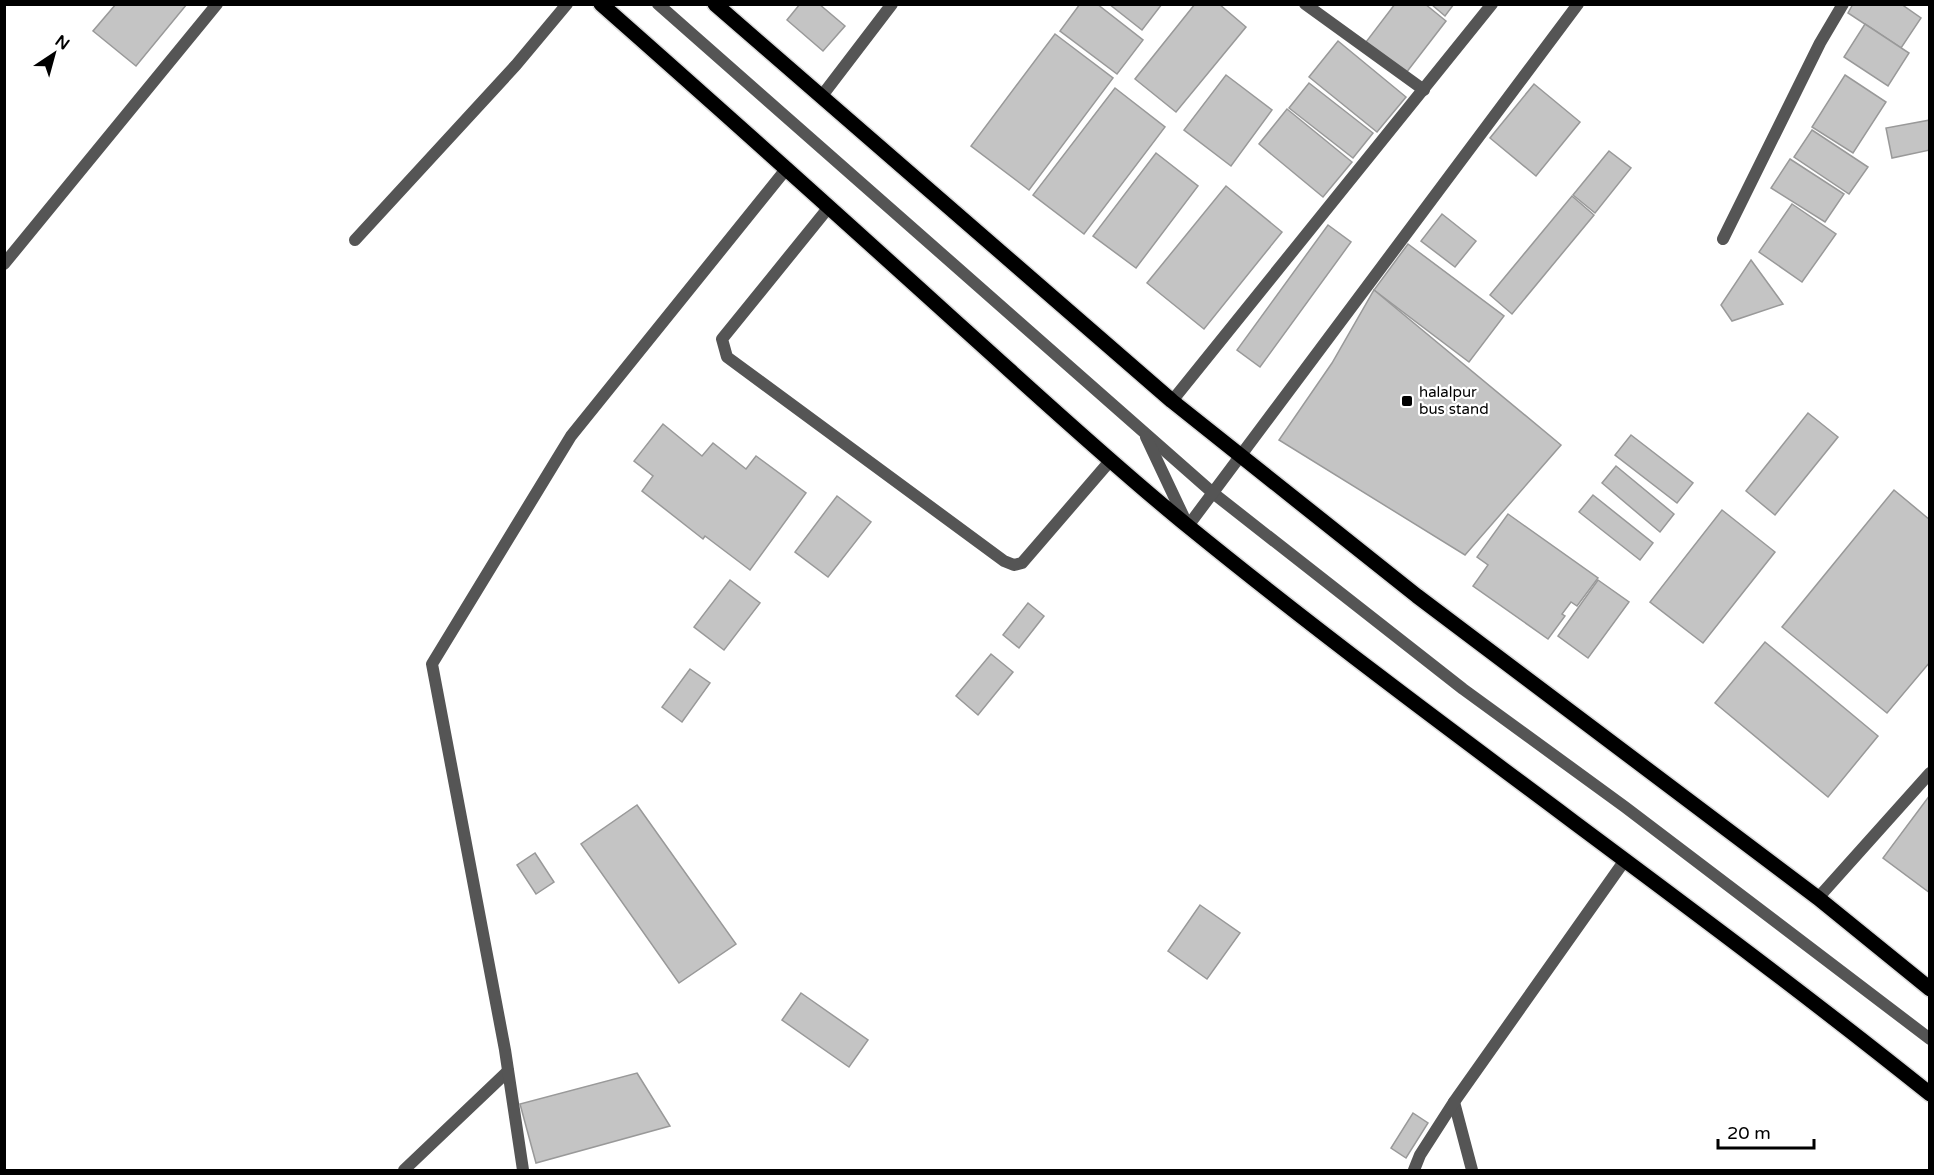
<svg xmlns="http://www.w3.org/2000/svg" width="1934" height="1175" viewBox="0 0 1934 1175" font-family="'Varela Round',sans-serif">
	<rect width="100%" height="100%" fill="#fff"/>
	<g fill="#c4c4c4" stroke="#999" stroke-width="1.5">
		<path d="M116 4H187L136 66 93 31Z"/>
		<path d="M800 4H819L845 26 823 51 787 20Z"/>
		<path d="M1080 4H1097L1143 40 1117 74 1060 31Z"/>
		<path d="M1109 4H1162L1142 30Z"/>
		<path d="M1195 4H1219L1246 27 1176 112 1135 79Z"/>
		<path d="M1395 4H1425L1446 21 1406 73 1366 42Z"/>
		<path d="M1431 4H1454L1445 16Z"/>
		<path d="M1853 4H1901L1921 18 1901 48 1848 13Z"/>
		<path d="M1865 24 1909 53 1888 86 1844 57Z"/>
		<path d="M1055 34 1113 78 1029 190 971 146Z"/>
		<path d="M1338 41 1406 97 1377 132 1309 77Z"/>
		<path d="M1226 75 1272 110 1231 166 1184 130Z"/>
		<path d="M1845 75 1886 102 1853 153 1812 127Z"/>
		<path d="M1309 83 1373 133 1353 158 1289 108Z"/>
		<path d="M1534 84 1580 122 1536 176 1490 138Z"/>
		<path d="M1115 88 1165 127 1084 234 1033 195Z"/>
		<path d="M1287 109 1352 162 1323 197 1259 144Z"/>
		<path d="M1930 120V150L1892 158 1886 128Z"/>
		<path d="M1812 130 1868 167 1849 194 1794 157Z"/>
		<path d="M1609 151 1631 168 1595 213 1573 195Z"/>
		<path d="M1156 153 1198 186 1136 268 1093 236Z"/>
		<path d="M1790 159 1844 194 1825 222 1771 188Z"/>
		<path d="M1226 186 1282 232 1204 329 1147 283Z"/>
		<path d="M1572 196 1594 215 1512 314 1490 295Z"/>
		<path d="M1792 204 1836 234 1802 282 1759 252Z"/>
		<path d="M1442 214 1476 241 1455 267 1421 241Z"/>
		<path d="M1328 225 1351 242 1260 367 1237 350Z"/>
		<path d="M1408 244 1504 316 1469 362 1374 290Z"/>
		<path d="M1751 260 1783 304 1732 321 1721 305Z"/>
		<path d="M1374 290 1561 445 1465 555 1279 440 1332 363Z"/>
		<path d="M1808 413 1838 437 1775 515 1746 491Z"/>
		<path d="M663 424 702 456 713 443 746 469 756 456 806 493 750 570 705 536 703 539 642 491 653 476 634 461Z"/>
		<path d="M1631 435 1693 483 1677 503 1615 455Z"/>
		<path d="M1616 466 1674 514 1660 532 1602 483Z"/>
		<path d="M1894 490 1930 520V662L1887 713 1782 627Z"/>
		<path d="M1593 495 1653 543 1640 560 1579 512Z"/>
		<path d="M837 496 871 522 828 577 795 552Z"/>
		<path d="M1722 510 1775 552 1703 643 1650 602Z"/>
		<path d="M1508 514 1598 578 1577 606 1571 602 1562 614 1565 616 1548 639 1473 586 1488 565 1477 557Z"/>
		<path d="M730 580 760 603 724 650 694 627Z"/>
		<path d="M1598 580 1629 602 1588 658 1558 636Z"/>
		<path d="M1028 603 1044 616 1019 648 1003 635Z"/>
		<path d="M1765 642 1878 736 1828 797 1715 703Z"/>
		<path d="M991 654 1013 672 978 715 956 696Z"/>
		<path d="M690 669 710 683 682 722 662 707Z"/>
		<path d="M1930 795V893L1883 858Z"/>
		<path d="M637 805 736 944 679 983 581 844Z"/>
		<path d="M535 853 554 882 536 894 517 865Z"/>
		<path d="M1200 905 1240 933 1207 979 1168 951Z"/>
		<path d="M801 993 868 1040 849 1067 782 1020Z"/>
		<path d="M637 1073 670 1126 536 1163 520 1104Z"/>
		<path d="M1413 1113 1428 1123 1406 1158 1391 1148Z"/>
	</g>
	<g fill="none" stroke-linecap="round" stroke-linejoin="round">
		<g stroke="#dbdbdb" stroke-width="18">
			<g id="primary">
				<path d="M601 4C720 109 838 215 955 321 1032 390 1108 461 1189 527 1430 723 1687 899 1930 1094"/>
				<path d="M715 4 1172 401 1417 596 1818 898 1930 989"/>
			</g>
		</g>
		<g stroke="#555" stroke-width="12">
			<path d="M658 4 1213 493 1463 689 1625 807 1930 1039"/>
			<path d="M829 207 722 339 727 357 1004 561 1014 565 1022 563 1110 461"/>
			<path d="M355 240 516 65 567 4"/>
			<path d="M4 264 217 4"/>
			<path d="M1146 437 1188 526 1578 4"/>
			<path d="M1454 1102 1472 1170"/>
			<path d="M404 1170 508 1071"/>
			<path d="M1414 1170 1420 1155 1454 1102 1625 860"/>
		</g>
		<g stroke="#555" stroke-width="12">
			<path d="M1305 4 1424 90"/>
			<path d="M821 97 892 4"/>
			<path d="M1723 239 1820 43 1843 4"/>
			<path d="M1172 401 1492 4"/>
			<path d="M1818 898 1930 773"/>
			<path d="M523 1170 505 1050 432 664 571 436 787 168"/>
		</g>
		<use href="#primary" stroke="#000" stroke-width="15"/>
	</g>
	<rect fill="#000" stroke="#fff" stroke-width="2" x="1401" y="395" width="12" height="12" rx="3"/>
	<g text-anchor="middle" dominant-baseline="central" stroke-width="4.5" stroke-linejoin="round" paint-order="stroke">
		<g font-size="15" fill="#000" stroke="#fff" text-anchor="start">
			<text x="1419" y="392">halalpur<tspan x="1419" dy="17">bus stand</tspan></text>
		</g>
	</g>
	<rect width="1934" height="1175" fill="none" stroke="#000000" stroke-width="12"/>
	<g transform="translate(54 54) rotate(36)" stroke="#ffffff" stroke-width="4.5" paint-order="stroke">
	<path d="M0-4.5L10 22L0 15L-10 22Z" fill="#000000"/>
	<text y="-9" font-size="16" font-weight="bold" text-anchor="middle" fill="#000000">N</text>
	</g>
	<path d="M1718 1139v9h96v-9" fill="none" stroke="#000000" stroke-width="3"/>
	<text x="1727" y="1139" font-size="18" fill="#000000" stroke="#ffffff" stroke-width="4.5" paint-order="stroke">20 m</text>
</svg>
